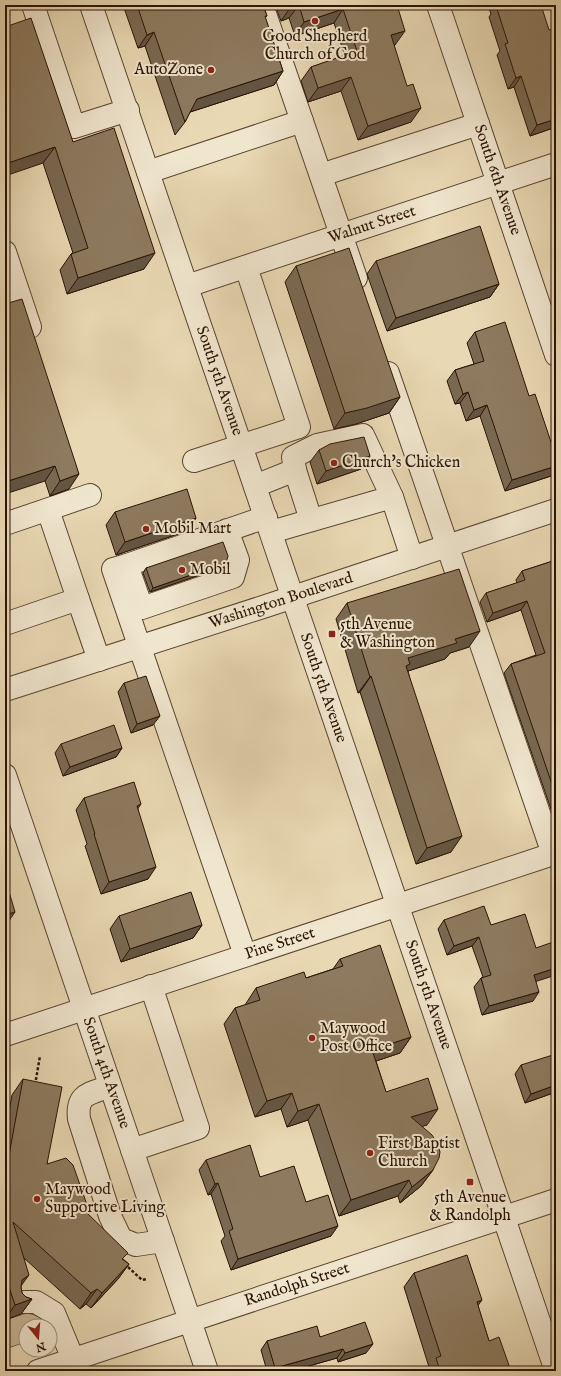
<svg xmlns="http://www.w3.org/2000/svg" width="561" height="1376" viewBox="0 0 561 1376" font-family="'IM FELL English',serif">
	<rect width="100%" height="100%" fill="#e8d8b3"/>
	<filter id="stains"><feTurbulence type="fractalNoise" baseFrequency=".005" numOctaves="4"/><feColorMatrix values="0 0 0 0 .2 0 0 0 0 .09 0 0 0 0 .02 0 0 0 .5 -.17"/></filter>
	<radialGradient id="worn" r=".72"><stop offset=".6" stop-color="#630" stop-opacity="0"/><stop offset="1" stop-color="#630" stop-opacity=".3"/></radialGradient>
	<path fill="#c8b795" stroke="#7a664c" d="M27 1313C36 1315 43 1318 48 1326H26V1342L5 1349V1320Z"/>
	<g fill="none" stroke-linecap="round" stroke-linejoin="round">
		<g stroke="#5a4530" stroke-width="24">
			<g id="minor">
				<path d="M33 5 74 127 128 110"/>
				<path d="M91 5 556 1371"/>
				<path d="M262 5 356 278"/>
				<path d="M438 5 556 355"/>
				<path d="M148 172 302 121"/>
				<path d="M321 175 478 124"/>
				<path d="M5 252 30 327"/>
				<path d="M187 286 556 164"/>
				<path d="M388 373 553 854"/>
				<path d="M194 461 299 427 246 267"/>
				<path d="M295 470 293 457 317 445 363 435 392 497"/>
				<path d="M255 486 295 470 311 520"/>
				<path d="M48 510 78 599"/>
				<path d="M5 524 90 495"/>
				<path d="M227 530 238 560 233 577 142 608 127 565 266 517"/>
				<path d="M271 532 392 497 412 558"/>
				<path d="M127 565 113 569 245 955"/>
				<path d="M5 624 78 599 99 660"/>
				<path d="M5 690 266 606 556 510"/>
				<path d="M5 775 207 1371"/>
				<path d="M5 1035 556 853"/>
				<path d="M110 1086C90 1094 76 1093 79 1119L110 1216 121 1239 136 1245 163 1241"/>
				<path d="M132 1150 198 1128 151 986"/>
				<path d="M22 1302H36L54 1313 73 1359"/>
				<path d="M38 1371 556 1200"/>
			</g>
		</g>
		<g stroke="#2b1404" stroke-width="2.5" stroke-dasharray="3 2" stroke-linecap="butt">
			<path d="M35 1085 40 1056"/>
			<path d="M128 1267 142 1280 147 1279"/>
		</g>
		<use href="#minor" stroke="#f0e6ce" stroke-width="22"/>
	</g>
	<g fill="#796952" stroke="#2b1404">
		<path d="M123 5H263L267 16 265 18 283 71 274 85 190 112 185 122 175 135 145 46 138 48Z"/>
		<path d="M275 5H393L395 45H394L411 122 358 140 341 91 308 102 301 81 311 67 345 56 334 23 295 36 289 18 281 21Z"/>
		<path d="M488 5H541L556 127 530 136 514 87 508 89 497 55 500 51 489 17 491 14Z"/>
		<path d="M5 27 73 142 144 269 67 294 60 270 71 254 73 253 43 163Z"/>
		<path d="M376 261 499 284 490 297 387 331 367 274Z"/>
		<path d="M296 266 400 397 389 413 356 424 334 429 285 282Z"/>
		<path d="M5 304 69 489 50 496 45 481Z"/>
		<path d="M475 332 551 476 505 491 480 416 466 421 460 403 455 404 447 381 455 370 474 364 467 343Z"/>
		<path d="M319 450 370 456 361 469 317 484 310 462Z"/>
		<path d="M115 512 196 518 187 531 116 555 106 525Z"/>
		<path d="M556 560V810L552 812 504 673 511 664 536 655 521 610 487 622 480 602 486 593 517 583 516 580 522 571Z"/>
		<path d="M223 567 150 592 143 573 146 568Z"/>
		<path d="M347 603 469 647 450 653 445 659 408 671 451 852 416 864 360 692 358 693 336 619Z"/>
		<path d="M124 683 153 725 131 733 118 692Z"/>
		<path d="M61 744 122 748 116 757 63 776 55 753Z"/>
		<path d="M84 798 138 809 148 879 101 894 85 846 87 844 76 810Z"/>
		<path d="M119 916 202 925 193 938 121 962 110 929Z"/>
		<path d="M444 920 491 925 536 981 533 1001 482 1015 474 987 481 978 483 977 472 946 447 955 438 929Z"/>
		<path d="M340 959 411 1037 400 1053 376 1061 386 1092 427 1125 422 1126 433 1170 421 1186 400 1203 398 1196 339 1216 308 1120 287 1127 281 1109 255 1117 224 1024 235 1008 245 1005 256 988 306 978 333 969Z"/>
		<path d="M521 1065 556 1092 525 1103 515 1074Z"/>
		<path d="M23 1079 47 1164 123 1259 129 1264 118 1279 91 1308 86 1304 80 1309 24 1258 21 1287 22 1293 26 1297 32 1299 21 1314 5 1320V1134L12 1095Z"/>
		<path d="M206 1160 260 1177 306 1202 331 1236 231 1270 221 1241 225 1236 211 1194 208 1195 199 1170Z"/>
		<path d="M414 1273 478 1306 489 1341 511 1371H427L429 1367 404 1287Z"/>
		<path d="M320 1337 366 1353 338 1362 337 1358 291 1371H267L261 1350 267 1341Z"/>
	</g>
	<g fill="#635542" stroke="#2b1404">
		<path d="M299 5 289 18 281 21 290 8Z"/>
		<path d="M343 9 334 23 295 36 304 22Z"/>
		<path d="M405 31 395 45 382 49 391 35Z"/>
		<path d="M154 32 145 46 138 48 147 35Z"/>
		<path d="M283 71 274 85 187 113 197 99Z"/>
		<path d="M521 76 514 87 508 89 516 78Z"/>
		<path d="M351 77 341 91 308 102 318 88Z"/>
		<path d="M421 108 411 122 358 140 368 126Z"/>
		<path d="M556 119V127L530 136 537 125Z"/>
		<path d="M55 147 43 163 5 176V164Z"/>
		<path d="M155 253 144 269 67 294 78 278Z"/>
		<path d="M499 284 490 297 387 331 396 318Z"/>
		<path d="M468 392 460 403 455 404 463 394Z"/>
		<path d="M400 397 389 413 356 424 334 429 345 413Z"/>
		<path d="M487 405 480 416 466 421 474 410Z"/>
		<path d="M370 456 361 469 317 484 326 471Z"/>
		<path d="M55 466 45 481 5 494V482Z"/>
		<path d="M556 466V469L551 476 505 491 512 480Z"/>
		<path d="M79 474 69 489 50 496 60 481Z"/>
		<path d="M196 518 187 531 116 555 125 542Z"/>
		<path d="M226 563 223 567 150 592 153 588Z"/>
		<path d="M527 601 521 610 487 622 493 613Z"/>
		<path d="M480 631 469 647 450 653 445 659 405 672 399 680 408 658 455 639Z"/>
		<path d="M371 676 360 692 358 693 370 677Z"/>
		<path d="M160 716 153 725 131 733 137 724Z"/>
		<path d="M122 748 116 757 63 776 70 767Z"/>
		<path d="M141 804 133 816 137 806Z"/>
		<path d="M556 805V810L552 812Z"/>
		<path d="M462 836 451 852 416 864 427 848Z"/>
		<path d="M156 867 148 879 101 894 109 882Z"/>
		<path d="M15 912 6 925H5V915Z"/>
		<path d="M202 925 193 938 121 962 130 949Z"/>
		<path d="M479 937 472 946 447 955 454 946Z"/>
		<path d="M556 968V975L528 984 534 975Z"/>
		<path d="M539 992 533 1001 482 1015 489 1006Z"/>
		<path d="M411 1037 400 1053 361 1066 372 1050Z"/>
		<path d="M556 1085V1092L525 1103 531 1094Z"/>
		<path d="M292 1093 281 1109 255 1117 267 1101Z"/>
		<path d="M319 1104 308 1120 287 1127 298 1111Z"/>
		<path d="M438 1109 427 1125 400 1133 411 1117Z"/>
		<path d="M433 1170 421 1186 400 1203 412 1187Z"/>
		<path d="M409 1180 398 1196 339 1216 351 1200Z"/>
		<path d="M218 1183 211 1194 208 1195 215 1184Z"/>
		<path d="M338 1226 331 1236 231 1270 238 1259Z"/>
		<path d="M129 1264 118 1279 91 1308 102 1293Z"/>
		<path d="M29 1275 18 1290 11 1295 22 1280Z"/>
		<path d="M97 1289 86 1304 80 1309 91 1293Z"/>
		<path d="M32 1299 21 1314 5 1320V1319L15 1305Z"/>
		<path d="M482 1300 472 1314 477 1302Z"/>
		<path d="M373 1344 366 1353 338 1362 345 1353Z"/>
		<path d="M343 1349 337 1358 291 1371H274L275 1368Z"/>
	</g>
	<g fill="#8d7a5f" stroke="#2b1404">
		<path d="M137 5H263L267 16H265L283 71 197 99 185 122 154 32 147 35Z"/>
		<path d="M290 5H298L290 8Z"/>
		<path d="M299 5H393V6L397 5 405 31 391 35 407 86 413 84 421 108 368 126 351 77 318 88 311 67 357 51 343 9 304 22Z"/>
		<path d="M499 5H541L549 30 556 28V119L537 125 521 76 516 78 505 44 508 43 496 6Z"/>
		<path d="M31 18 73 142 114 128 155 253 78 278 71 254 88 248 55 147 5 164V27Z"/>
		<path d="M480 226 499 284 396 318 376 261Z"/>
		<path d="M349 248 400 397 367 408 345 413 296 266Z"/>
		<path d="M22 299 79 474 60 481 55 466 5 482V304Z"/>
		<path d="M505 322 529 396 535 394 556 457V466L512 480 487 405 474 410 468 392 463 394 455 370 484 361 475 332Z"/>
		<path d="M364 437 370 456 326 471 319 450 330 444Z"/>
		<path d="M187 489 196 518 125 542 115 512Z"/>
		<path d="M223 542 228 556 226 563 153 588 146 568Z"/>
		<path d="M556 560V796L511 664 545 653 527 601 493 613 486 593 525 580 522 571Z"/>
		<path d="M459 569 480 631 455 639 457 643 408 658 410 664 406 666 462 836 427 848 371 676 370 677 347 603Z"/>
		<path d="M146 676 160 716 137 724 124 683Z"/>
		<path d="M114 725 122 748 70 767 61 744Z"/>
		<path d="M134 782 141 804 137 806 156 867 109 882 94 834H95L84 798Z"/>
		<path d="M7 885 15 912 5 915V886Z"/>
		<path d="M191 892 202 925 130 949 119 916Z"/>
		<path d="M484 906 491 925 525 914 536 948 556 941V968L534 975 539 992 489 1006 481 978 491 975 479 937 454 946 444 920Z"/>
		<path d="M380 945 411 1037 372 1050 386 1092 428 1078 438 1109 411 1117 432 1135 438 1145 440 1152 439 1158 433 1170 412 1187 409 1180 351 1200 319 1104 298 1111 292 1093 267 1101 235 1008 260 1000 256 988 304 972 306 978 343 966 340 959Z"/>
		<path d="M556 1054V1085L531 1094 521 1065Z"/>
		<path d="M23 1079 62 1087 47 1164 66 1158 73 1165 86 1202 84 1210 128 1253 122 1259 129 1264 102 1293 97 1289 91 1293 13 1222 29 1275 22 1280 21 1287 22 1293 26 1297 32 1299 15 1305 5 1275V1177Z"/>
		<path d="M250 1145 260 1177 294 1166 306 1202 328 1195 338 1226 238 1259 229 1231 233 1229 218 1183 215 1184 206 1160Z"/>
		<path d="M467 1255 482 1300 477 1302 489 1341 499 1337 511 1371H440L436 1358 441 1356 414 1273Z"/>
		<path d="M365 1322 373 1344 345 1353 343 1349 275 1368 267 1341 317 1326 320 1337Z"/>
	</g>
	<g fill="#8f2418" stroke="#f0e6ce" stroke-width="1.5">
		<circle cx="315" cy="21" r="4"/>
		<circle cx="211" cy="70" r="4"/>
		<circle cx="334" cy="463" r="4"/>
		<circle cx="146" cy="529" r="4"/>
		<circle cx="182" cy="570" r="4"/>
		<rect x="328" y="630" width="8" height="8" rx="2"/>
		<circle cx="312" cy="1038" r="4"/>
		<circle cx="370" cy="1153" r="4"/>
		<rect x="466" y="1178" width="8" height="8" rx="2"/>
		<circle cx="37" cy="1199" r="4"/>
	</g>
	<g text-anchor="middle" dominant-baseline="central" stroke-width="4" stroke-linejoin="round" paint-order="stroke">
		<g font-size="16" fill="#2b1404" stroke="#f0e6ce" text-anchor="start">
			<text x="315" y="37" text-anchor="middle">Good Shepherd<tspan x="315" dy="18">Church of God</tspan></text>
			<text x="203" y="70" text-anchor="end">AutoZone</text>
			<text x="342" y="463">Church's Chicken</text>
			<text x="154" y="529">Mobil Mart</text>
			<text x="190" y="570">Mobil</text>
			<text x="340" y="625">5th Avenue<tspan x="340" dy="18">&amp; Washington</tspan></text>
			<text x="320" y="1029">Maywood<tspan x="320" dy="18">Post Office</tspan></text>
			<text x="378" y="1144">First Baptist<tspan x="378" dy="18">Church</tspan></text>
			<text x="45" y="1190">Maywood<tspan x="45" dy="18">Supportive Living</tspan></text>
			<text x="470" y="1198" text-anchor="middle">5th Avenue<tspan x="470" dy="18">&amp; Randolph</tspan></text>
		</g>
		<g font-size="16" fill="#2b1404" stroke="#f0e6ce">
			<text transform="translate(497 180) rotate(71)">South 6th Avenue</text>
			<text transform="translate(372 225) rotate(-18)">Walnut Street</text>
			<text transform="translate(219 381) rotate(71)">South 5th Avenue</text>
			<text transform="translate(281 601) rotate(-18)">Washington Boulevard</text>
			<text transform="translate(323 688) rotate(71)">South 5th Avenue</text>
			<text transform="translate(280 944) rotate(-18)">Pine Street</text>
			<text transform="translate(428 995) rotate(71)">South 5th Avenue</text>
			<text transform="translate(106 1073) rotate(71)">South 4th Avenue</text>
			<text transform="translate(297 1285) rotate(-18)">Randolph Street</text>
		</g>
	</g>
	<rect width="561" height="1376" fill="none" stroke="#e8d8b3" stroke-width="20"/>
	<rect x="6" y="6" width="549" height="1364" fill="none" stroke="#2b1404" stroke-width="2"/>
	<rect x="10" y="10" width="541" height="1356" fill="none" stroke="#2b1404"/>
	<g transform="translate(38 1338) rotate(163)"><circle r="19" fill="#f0e6ce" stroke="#a1927d"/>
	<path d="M0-3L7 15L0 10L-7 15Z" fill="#8f2418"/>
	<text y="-6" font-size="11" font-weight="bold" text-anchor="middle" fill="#2b1404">N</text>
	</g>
	<rect width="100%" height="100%" filter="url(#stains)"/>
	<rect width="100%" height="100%" fill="url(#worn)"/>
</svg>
